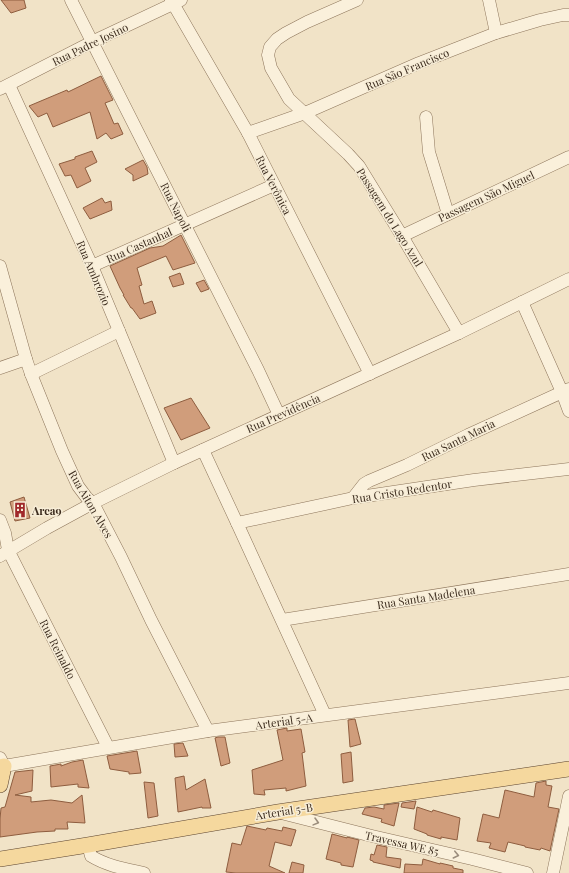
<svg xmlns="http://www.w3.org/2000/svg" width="569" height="873" viewBox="0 0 569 873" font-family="'Playfair Display',serif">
	<rect width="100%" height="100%" fill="#f1e3c7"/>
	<g fill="#d09d7b" stroke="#8e5d3f">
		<path d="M1 0H24L26 8 11 13Z"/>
		<path d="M101 76 113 100 105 103 114 124 118 123 123 134 111 139 106 133 97 139 90 112 53 127 47 113 38 117 29 106 67 90 68 92Z"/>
		<path d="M92 151 97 162 85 168 91 181 77 188 71 175 65 176 59 164 75 159V157Z"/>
		<path d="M143 160 147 167 148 174 133 181V175L125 169Z"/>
		<path d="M102 198 105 203 111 201 112 210 90 219 83 208Z"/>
		<path d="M181 235 195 263 173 270 166 256 137 268 142 285 139 286 144 304 152 301 156 313 140 319 132 308H131L123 295H124L120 288 110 266 150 248 163 246Z"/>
		<path d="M180 273 184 284 173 287 169 277Z"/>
		<path d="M204 280 209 289 201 292 196 283Z"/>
		<path d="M191 398 210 428 181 440 164 408Z"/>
		<path d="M24 497 30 518 15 521 10 502Z"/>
		<path d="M355 719 361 744 350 747 348 720Z"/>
		<path d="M287 728V731L301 729 305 752 302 753 306 786 286 791V788L264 790 265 795 254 794 252 770 283 760 277 730Z"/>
		<path d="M218 737H225L230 763 221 766 215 738Z"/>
		<path d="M183 743 188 756 175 757 174 744Z"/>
		<path d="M137 751 141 773 129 774V772L110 769 107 756Z"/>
		<path d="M351 752 353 781 343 783 341 754Z"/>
		<path d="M83 760 89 788 78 787V784L51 787 50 766 61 764V766L72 762Z"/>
		<path d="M33 770 32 791 15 795 31 797V802L51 800 72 803 82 795 85 823 67 822 68 829H55V831L37 832 0 837V819L1 808 5 807 15 772Z"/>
		<path d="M184 776 186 790 205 779 211 808H202V807L178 812 175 778Z"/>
		<path d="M546 781V785L552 786 548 807 559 809 550 851 541 848 540 850 525 847V846L508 842 505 852 489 848 491 843 477 841 483 814 499 818 505 790 534 797 536 783Z"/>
		<path d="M144 782 154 783 158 816 148 818Z"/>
		<path d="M416 801 414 809 401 807 402 803Z"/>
		<path d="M399 803 394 826 381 822 382 819 362 814 365 808 374 807 384 809V805Z"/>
		<path d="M417 807 432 812 433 810 460 818 457 840 441 837V839L427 835V834L414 829Z"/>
		<path d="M247 826 266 830 267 828 282 831 283 827 296 830 291 846 275 842 269 866 285 873H236L226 872 232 843 241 845Z"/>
		<path d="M332 834 347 838V837L359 840 353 867 341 865V863L326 859Z"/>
		<path d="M377 845 387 847 386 857 401 859 400 868 373 862V861L370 860 371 854 374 855Z"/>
		<path d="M423 859 440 864V863L453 866V868L463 870V873H404L405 864 422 865Z"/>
		<path d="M292 862 304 865 303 873H289Z"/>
	</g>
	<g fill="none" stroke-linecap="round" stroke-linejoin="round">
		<g stroke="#8d755b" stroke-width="13">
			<g id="minor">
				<path d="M71 0 258 370 279 415"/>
				<path d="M171 0 248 133 370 374"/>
				<path d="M357 0 307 22 286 33 277 39 270 47 268 55 271 68 289 99 348 154 359 166 402 236 459 333"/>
				<path d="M489 0 496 33"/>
				<path d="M9 85 92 266 174 463"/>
				<path d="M0 89 92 42 181 0"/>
				<path d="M426 117 429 152 448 214"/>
				<path d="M248 133 305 113 419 63 496 33 540 20 563 15H569"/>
				<path d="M402 236 569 157"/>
				<path d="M0 266 26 359 31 374 62 451 78 486 87 498 93 503 121 557 151 620 208 731"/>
				<path d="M92 266 274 185"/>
				<path d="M522 302 562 392 569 411"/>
				<path d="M0 368 26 359"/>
				<path d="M31 374 119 331"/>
				<path d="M203 450 237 523 325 715"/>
				<path d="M353 498 364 484 369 481 407 465 468 435 569 389"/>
				<path d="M0 520 5 533 8 550 108 747"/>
				<path d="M237 523 353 498 474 480 569 469"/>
				<path d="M0 556 47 528 93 503 174 463 459 333 569 279"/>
				<path d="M282 620 569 574"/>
				<path d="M0 758 4 766 208 731 569 683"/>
				<path d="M281 813 372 836 472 859 527 873"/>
				<path d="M88 845 91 856C107 866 126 869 144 873"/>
				<path d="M553 873 569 796"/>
			</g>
		</g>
		<g stroke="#5b432f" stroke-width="16">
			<g id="major">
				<path d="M0 767 4 766 0 785"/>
				<path d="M0 859 88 845 278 812 569 769"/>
			</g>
		</g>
		<use href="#minor" stroke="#faf0db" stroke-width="12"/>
		<use href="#major" stroke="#f5d89e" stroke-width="15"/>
	</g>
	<defs><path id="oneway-chevron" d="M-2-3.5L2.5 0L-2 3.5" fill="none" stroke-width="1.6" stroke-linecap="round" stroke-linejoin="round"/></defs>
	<g stroke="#9c8e7d">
		<use href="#oneway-chevron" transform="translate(316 822) rotate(15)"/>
		<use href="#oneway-chevron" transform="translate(456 855) rotate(13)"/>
	</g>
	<defs>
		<g id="building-bare" transform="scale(1.2)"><path d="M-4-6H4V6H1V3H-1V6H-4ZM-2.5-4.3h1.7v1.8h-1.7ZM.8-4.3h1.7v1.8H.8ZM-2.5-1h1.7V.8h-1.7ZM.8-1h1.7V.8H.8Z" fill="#a0282b" stroke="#f7edd7" stroke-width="2.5" paint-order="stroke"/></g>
	</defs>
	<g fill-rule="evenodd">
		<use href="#building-bare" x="20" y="510"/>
	</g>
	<g text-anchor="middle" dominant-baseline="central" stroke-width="3" stroke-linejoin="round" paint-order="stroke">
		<g font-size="11" fill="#3d2d1f" stroke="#f7edd7">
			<text transform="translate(90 44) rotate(-26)">Rua Padre Josino</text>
			<text transform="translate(407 69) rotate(-23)">Rua São Francisco</text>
			<text transform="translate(274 185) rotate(63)">Rua Verônica</text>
			<text transform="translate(486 196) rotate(-25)">Passagem São Miguel</text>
			<text transform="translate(176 207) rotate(63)">Rua Napoli</text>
			<text transform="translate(390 217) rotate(58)">Passagem do Lago Azul</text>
			<text transform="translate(139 245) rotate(-24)">Rua Castanhal</text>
			<text transform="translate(94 273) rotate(67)">Rua Ambrozio</text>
			<text transform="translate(283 413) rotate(-24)">Rua Previdência</text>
			<text transform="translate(458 440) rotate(-26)">Rua Santa Maria</text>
			<text transform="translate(402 491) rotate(-9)">Rua Cristo Redentor</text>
			<text transform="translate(91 504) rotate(60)">Rua Aiton Alves</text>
			<text transform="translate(426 597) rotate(-9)">Rua Santa Madelena</text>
			<text transform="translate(58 649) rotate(63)">Rua Reinaldo</text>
			<text transform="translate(284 721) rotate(-8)">Arterial 5-A</text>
			<text transform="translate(284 811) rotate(-9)">Arterial 5-B</text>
			<text transform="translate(402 843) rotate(13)">Travessa WE 85</text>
		</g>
		<g font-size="11" font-weight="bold" fill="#3d2d1f" stroke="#f7edd7" text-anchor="start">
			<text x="32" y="510">Area9</text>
		</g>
	</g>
</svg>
